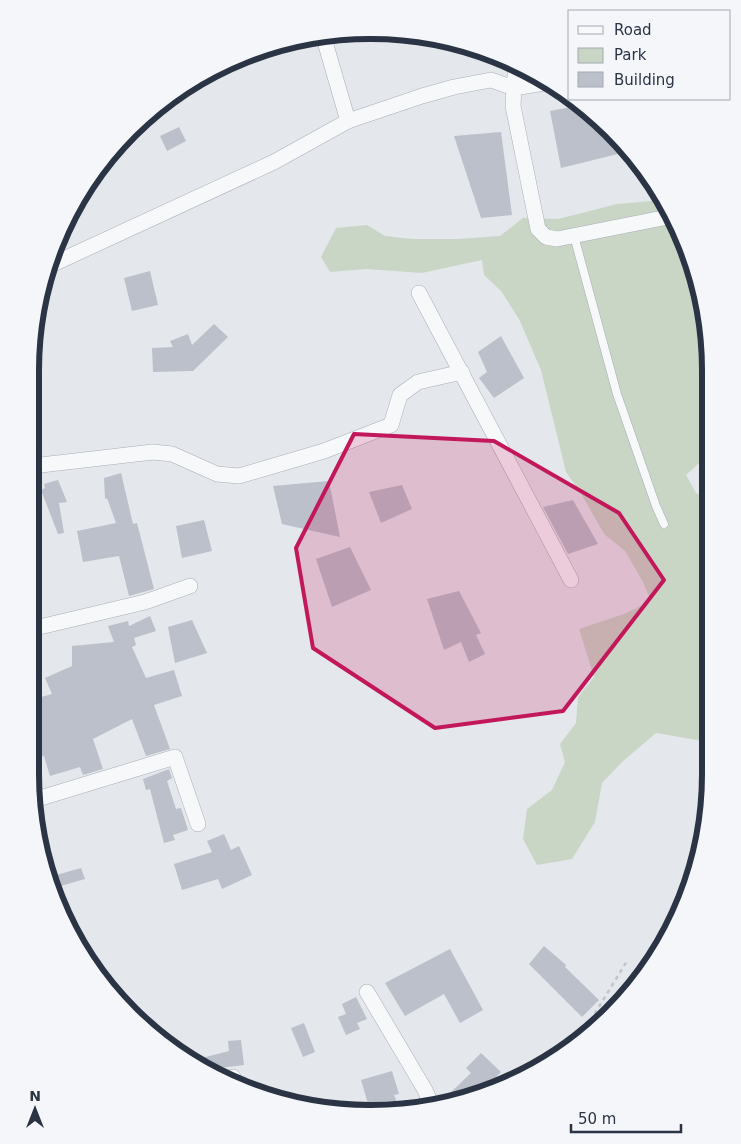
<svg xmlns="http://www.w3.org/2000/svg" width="741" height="1144" viewBox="0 0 741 1144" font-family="'DejaVu Sans',sans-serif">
	<rect width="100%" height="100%" fill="#e4e7ec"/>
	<path fill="#c9d6c5" d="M663 200C690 243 707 298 710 349 712 384 710 419 710 453L686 475 696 493 710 500 708 742 656 733 622 762 602 783 595 822 572 859 537 865 523 839 527 809 552 790 565 762 560 744 576 723 578 697 594 677 579 629 624 614 651 601 643 582 625 551 604 534 582 495 566 472 541 370 519 319 501 291 484 275 482 260 422 273 366 269 330 272 321 257 336 228 367 225 385 236 412 239H458L500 236 523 218 558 219 617 204Z"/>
	<g fill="#bbc0ca">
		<path d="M582 105 599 119 604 132H611L630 151 561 168 550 111Z"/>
		<path d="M179 127 186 141 167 151 160 136Z"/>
		<path d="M501 132 512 215 481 218 454 136Z"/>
		<path d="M150 271 158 305 132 311 124 278Z"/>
		<path d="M214 324 228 337 193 371 153 372 152 348 173 347 170 341 188 334 192 345Z"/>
		<path d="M501 336 524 378 494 398 479 378 487 372 478 352Z"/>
		<path d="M121 473 133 524 137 523 154 589 129 596 119 556 83 562 77 531 116 523 107 498 105 499 104 478Z"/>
		<path d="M58 480 67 502 59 503 64 533 58 534 41 490 45 488 44 484Z"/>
		<path d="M329 481 340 537 282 524 273 486Z"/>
		<path d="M402 485 412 509 381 523 369 492Z"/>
		<path d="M573 500 598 544 568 554 543 507Z"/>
		<path d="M204 520 212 551 182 558 176 526Z"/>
		<path d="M350 547 371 590 332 607 316 559Z"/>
		<path d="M459 591 481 633 476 635 485 654 469 662 461 642 444 650 427 599Z"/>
		<path d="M150 616 156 631 134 638 136 645 132 647 146 678 174 670 182 696 154 705 170 749 146 756 132 719 93 739 103 769 83 775 80 767 50 776 44 756 36 758 30 741V717L32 716 30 700 52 694 45 678 72 666V646L114 642 108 626 128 621 129 626Z"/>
		<path d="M192 620 207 653 175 663 168 627Z"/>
		<path d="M169 769 172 778 167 781 176 809 181 808 188 830 173 835 175 840 164 843 150 789 146 790 143 779Z"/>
		<path d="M224 834 231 850 239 846 252 875 222 889 218 879 182 890 174 864 212 852 207 841Z"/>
		<path d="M81 868 85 879 57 887 53 876Z"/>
		<path d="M544 946 566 965 565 967 599 1000 582 1017 529 964Z"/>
		<path d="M450 949 483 1010 460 1023 444 994 405 1016 385 983Z"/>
		<path d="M356 997 367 1019 357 1023 360 1029 346 1035 338 1017 346 1014 342 1004Z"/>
		<path d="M304 1023 315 1052 303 1057 291 1028Z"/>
		<path d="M241 1040 244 1065 220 1068V1074L194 1060 229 1051 228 1041Z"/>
		<path d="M481 1053 501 1072 479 1093 459 1102 450 1093 471 1073 466 1068Z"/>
		<path d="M392 1071 399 1094 394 1095 400 1110 371 1114 361 1080Z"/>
	</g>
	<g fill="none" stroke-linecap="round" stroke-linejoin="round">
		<g stroke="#a9aeb7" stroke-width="9">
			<path id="service" d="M574 236 617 394 656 506 664 524"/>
		</g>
		<g stroke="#a9aeb7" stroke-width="16">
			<g id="minor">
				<path d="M323 35 348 121"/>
				<path d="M550 82 514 88 513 106 538 229 546 237 557 239 673 216"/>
				<path d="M51 265 274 162 348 121 422 96 454 87 491 80 514 88 516 64"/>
				<path d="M419 293 571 580"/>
				<path d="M32 466 153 452 172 454 217 474 239 476 324 451 391 425 400 395 418 382 462 372"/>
				<path d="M31 629 145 602 190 586"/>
				<path d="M34 800 175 757 198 824"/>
				<path d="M367 992 425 1090 432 1106"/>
				<path d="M228 1078 233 1077"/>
			</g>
		</g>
		<path stroke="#c2c5cb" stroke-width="2.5" stroke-dasharray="4 4" stroke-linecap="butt" d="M578 1041 627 961"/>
		<use href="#service" stroke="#f7f8fa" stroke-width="8"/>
		<use href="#minor" stroke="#f7f8fa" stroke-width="15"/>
	</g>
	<path fill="#c2185b" fill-opacity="0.2" stroke="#c2185b" stroke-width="4" stroke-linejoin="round" d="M354 434 494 441 619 513 664 580 563 711 435 728 313 648 296 548Z"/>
	<path d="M0 0H741V1144H0ZM370 39H371A331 331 0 0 1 702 370V774A331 331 0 0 1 371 1105H370A331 331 0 0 1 39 774V370A331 331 0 0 1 370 39Z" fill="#f4f6f9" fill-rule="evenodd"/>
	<path fill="none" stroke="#2b3445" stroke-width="6" d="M370 39H371A331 331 0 0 1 702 370V774A331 331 0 0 1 371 1105H370A331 331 0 0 1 39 774V370A331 331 0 0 1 370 39Z"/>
	<rect x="568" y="10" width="162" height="90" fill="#f4f6f9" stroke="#a4a8b1"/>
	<rect x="578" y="26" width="25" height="8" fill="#f7f8fa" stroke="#a4a8b1"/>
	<text x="614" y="35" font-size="15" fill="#2b3445">Road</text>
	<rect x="578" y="48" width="25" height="15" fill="#c9d6c5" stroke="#a4a8b1"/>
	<text x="614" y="60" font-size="15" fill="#2b3445">Park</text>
	<rect x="578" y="72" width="25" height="15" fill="#bbc0ca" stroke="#a4a8b1"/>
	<text x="614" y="85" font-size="15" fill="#2b3445">Building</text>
	<g transform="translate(35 1109)" stroke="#f4f6f9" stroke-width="4" paint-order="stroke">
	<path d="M0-4L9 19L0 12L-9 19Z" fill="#2b3445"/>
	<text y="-8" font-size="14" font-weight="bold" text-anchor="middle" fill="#2b3445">N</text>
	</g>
	<path d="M571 1124v8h110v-8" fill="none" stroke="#2b3445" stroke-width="2.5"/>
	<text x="578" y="1124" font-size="15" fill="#2b3445" stroke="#f4f6f9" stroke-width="4" paint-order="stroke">50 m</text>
</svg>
